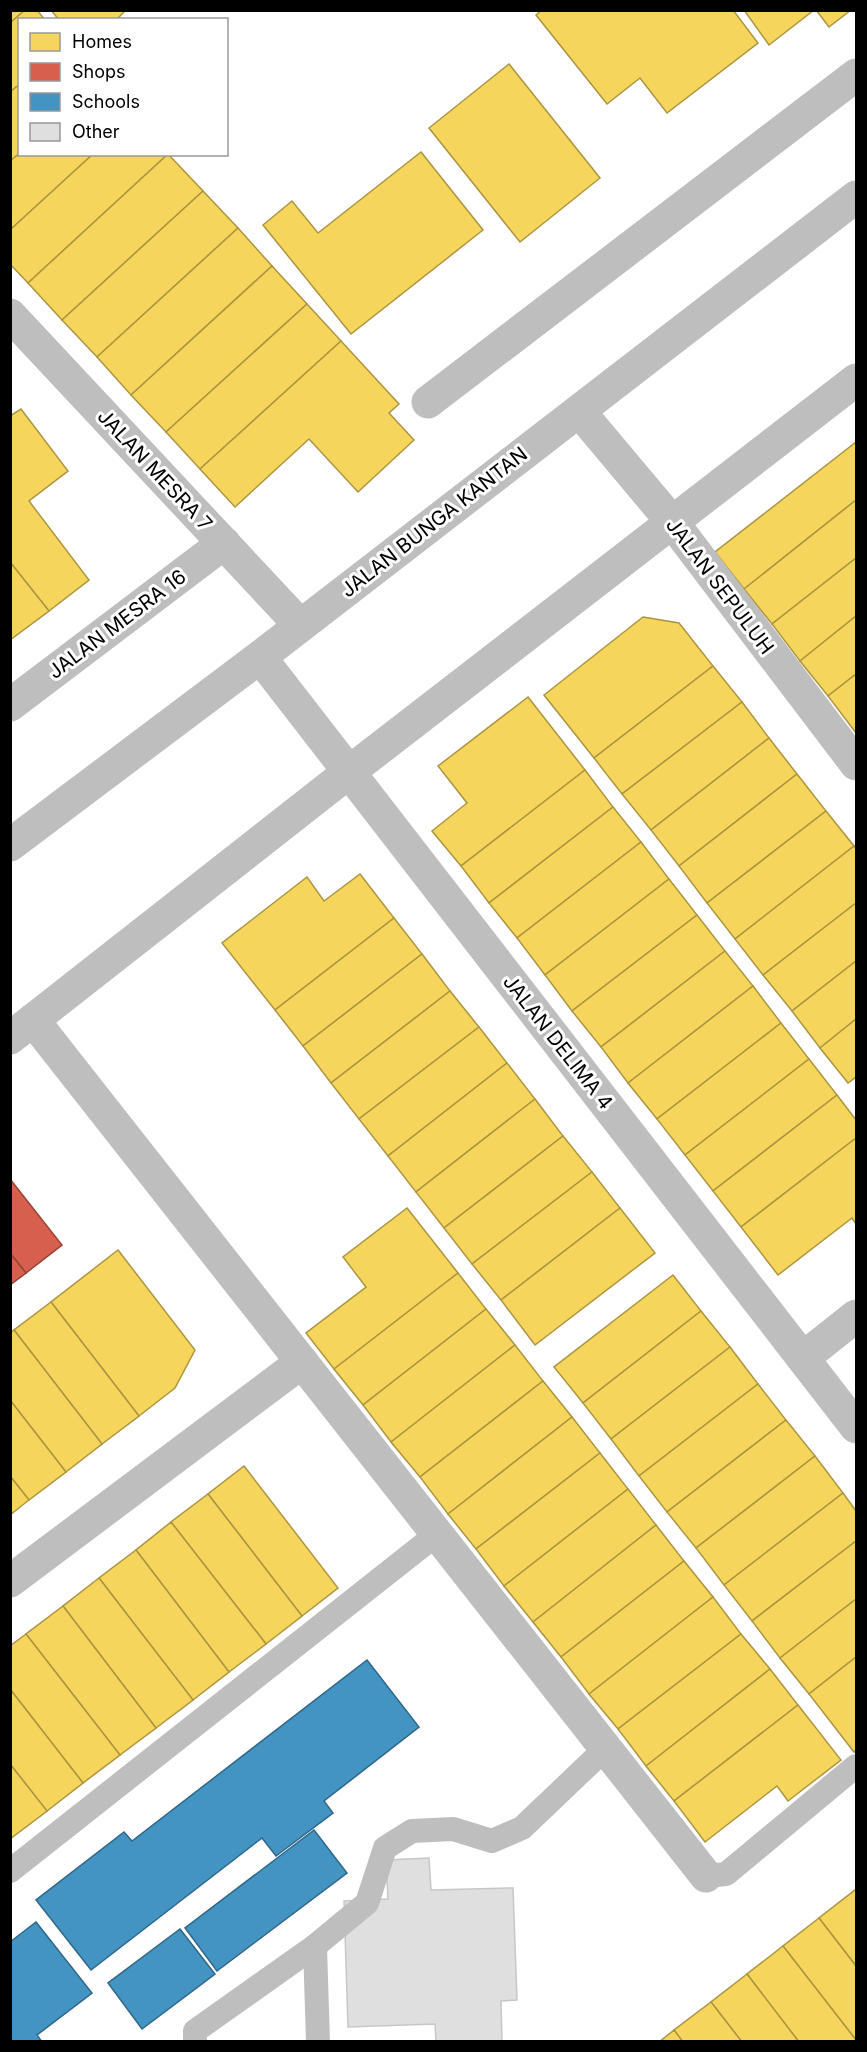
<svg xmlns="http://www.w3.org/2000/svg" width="867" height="2052" viewBox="0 0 867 2052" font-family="Inter,sans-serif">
	<rect width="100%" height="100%" fill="#fff"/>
	<g fill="#f6d55c" stroke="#ac9540" stroke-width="1.5">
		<path d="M10 10H25L10 23Z"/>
		<path d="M25 10H37L45 20H20V84L10 92V23Z"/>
		<path d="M51 10H126L116 20H59Z"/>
		<path d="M542 10H733L758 43 667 113 640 78 607 104 536 15Z"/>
		<path d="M744 10H814L769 45Z"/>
		<path d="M816 10H851L829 27Z"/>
		<path d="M509 64 600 178 520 242 429 128Z"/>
		<path d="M20 84V153L10 161V92Z"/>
		<path d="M421 152 483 230 351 334 263 225 292 201 318 233Z"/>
		<path d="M20 153 93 154 10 230V161Z"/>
		<path d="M93 154H168L28 283 10 264V230Z"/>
		<path d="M168 154 203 191 62 320 28 283Z"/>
		<path d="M203 191 238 228 97 357 62 320Z"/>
		<path d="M238 228 272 266 131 395 97 357Z"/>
		<path d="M272 266 307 304 166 432 131 395Z"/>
		<path d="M307 304 341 341 200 469 166 432Z"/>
		<path d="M341 341 399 404 389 413 414 440 358 492 309 439 235 507 200 469Z"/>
		<path d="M21 409 68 471 29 501 89 580 49 611 10 562V416Z"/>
		<path d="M856 442V500L744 589 715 552Z"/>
		<path d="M856 500V558L772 624 744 589Z"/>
		<path d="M856 558V616L800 661 772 624Z"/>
		<path d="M10 562 49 611 10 640Z"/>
		<path d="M856 616V674L828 696 800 661Z"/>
		<path d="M643 617 679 623 713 666 594 758 544 695Z"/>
		<path d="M713 666 742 702 622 794 594 758Z"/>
		<path d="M856 674V733L828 696Z"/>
		<path d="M528 697 585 770 461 866 432 831 467 803 438 766Z"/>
		<path d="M742 702 769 738 651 830 622 794Z"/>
		<path d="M769 738 797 774 679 866 651 830Z"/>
		<path d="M585 770 613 807 489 903 461 866Z"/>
		<path d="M797 774 826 811 707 903 679 866Z"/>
		<path d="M613 807 641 842 517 938 489 903Z"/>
		<path d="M826 811 854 846 735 939 707 903Z"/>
		<path d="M641 842 669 879 545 975 517 938Z"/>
		<path d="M854 846 856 849V903L763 975 735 939Z"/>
		<path d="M360 874 394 918 275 1010 222 943 307 877 324 901Z"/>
		<path d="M669 879 697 915 572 1011 545 975Z"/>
		<path d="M856 903V961L792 1011 763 975Z"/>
		<path d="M697 915 725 951 601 1047 572 1011Z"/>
		<path d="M394 918 422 954 303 1046 275 1010Z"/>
		<path d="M725 951 753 986 628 1083 601 1047Z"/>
		<path d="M422 954 450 991 331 1083 303 1046Z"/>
		<path d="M856 961V1019L820 1048 792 1011Z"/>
		<path d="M753 986 781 1023 657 1119 628 1083Z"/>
		<path d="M450 991 479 1027 359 1119 331 1083Z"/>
		<path d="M856 1019V1077L848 1083 820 1048Z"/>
		<path d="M781 1023 809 1059 685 1155 657 1119Z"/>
		<path d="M479 1027 507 1063 388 1156 359 1119Z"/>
		<path d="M809 1059 837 1095 713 1191 685 1155Z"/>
		<path d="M507 1063 535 1099 416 1192 388 1156Z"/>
		<path d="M837 1095 856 1120V1138L741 1227 713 1191Z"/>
		<path d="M535 1099 563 1136 444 1228 416 1192Z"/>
		<path d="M563 1136 592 1172 472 1264 444 1228Z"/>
		<path d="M856 1138V1224L852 1218 778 1275 741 1227Z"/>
		<path d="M592 1172 620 1208 501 1300 472 1264Z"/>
		<path d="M407 1208 458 1273 334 1369 306 1333 366 1287 343 1257Z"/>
		<path d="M620 1208 655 1253 535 1345 501 1300Z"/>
		<path d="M118 1250 195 1350 175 1388 139 1416 51 1302Z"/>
		<path d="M458 1273 486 1309 363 1405 334 1369Z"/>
		<path d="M673 1275 701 1311 583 1403 554 1367Z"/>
		<path d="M51 1302 139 1416 102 1444 14 1330Z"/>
		<path d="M486 1309 515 1345 391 1442 363 1405Z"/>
		<path d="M701 1311 730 1347 611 1439 583 1403Z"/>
		<path d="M14 1330 102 1444 66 1472 10 1400V1333Z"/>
		<path d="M515 1345 543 1381 420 1477 391 1442Z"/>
		<path d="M730 1347 758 1384 639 1476 611 1439Z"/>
		<path d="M543 1381 572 1417 448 1514 420 1477Z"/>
		<path d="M758 1384 786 1420 667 1512 639 1476Z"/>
		<path d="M10 1400 66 1472 29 1500 10 1476Z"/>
		<path d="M572 1417 600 1453 476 1549 448 1514Z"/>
		<path d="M786 1420 815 1456 696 1548 667 1512Z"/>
		<path d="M600 1453 628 1489 504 1586 476 1549Z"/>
		<path d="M815 1456 843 1493 724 1585 696 1548Z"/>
		<path d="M244 1466 338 1588 302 1616 208 1494Z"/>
		<path d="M10 1476 29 1500 10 1515Z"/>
		<path d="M628 1489 656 1525 533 1622 504 1586Z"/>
		<path d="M843 1493 856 1511V1541L752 1621 724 1585Z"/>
		<path d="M208 1494 302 1616 266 1644 171 1522Z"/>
		<path d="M171 1522 266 1644 229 1672 136 1550Z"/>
		<path d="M656 1525 684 1561 561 1657 533 1622Z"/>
		<path d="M856 1541V1599L780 1658 752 1621Z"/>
		<path d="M136 1550 229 1672 193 1700 99 1578Z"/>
		<path d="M684 1561 713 1597 589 1694 561 1657Z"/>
		<path d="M99 1578 193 1700 156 1728 63 1606Z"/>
		<path d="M713 1597 741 1634 618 1729 589 1694Z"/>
		<path d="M856 1599V1657L809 1694 780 1658Z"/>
		<path d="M63 1606 156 1728 120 1755 26 1634Z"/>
		<path d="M26 1634 120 1755 83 1783 10 1689V1646Z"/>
		<path d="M741 1634 770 1669 646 1766 618 1729Z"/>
		<path d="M856 1657V1750L854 1752 809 1694Z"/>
		<path d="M770 1669 798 1705 674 1801 646 1766Z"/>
		<path d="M10 1689 83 1783 47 1811 10 1764Z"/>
		<path d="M798 1705 841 1760 788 1801 777 1786 705 1842 674 1801Z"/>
		<path d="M10 1764 47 1811 10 1839Z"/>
		<path d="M855 1890 856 1892V1966L819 1918Z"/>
		<path d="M819 1918 856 1966V2040L783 1946Z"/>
		<path d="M783 1946 856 2040V2042H799L747 1974Z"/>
		<path d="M747 1974 799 2042H742L711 2002Z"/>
		<path d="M711 2002 742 2042H683L674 2030Z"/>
		<path d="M674 2030 683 2042H659Z"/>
	</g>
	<g fill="#d6604d" stroke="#964336" stroke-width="1.5">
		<path d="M10 1179 62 1245 26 1273 10 1253Z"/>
		<path d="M10 1253 26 1273 10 1285Z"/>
	</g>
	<g fill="#4393c3" stroke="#2f6788" stroke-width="1.5">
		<path d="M367 1660 419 1727 324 1801 333 1813 276 1856 262 1838 91 1970 36 1900 124 1832 132 1841Z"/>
		<path d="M314 1830 347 1873 217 1971 185 1928Z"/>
		<path d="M36 1922 92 1993 37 2035 42 2042H10V1942Z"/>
		<path d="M180 1929 215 1974 142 2029 108 1983Z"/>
	</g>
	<path fill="#dfdfdf" stroke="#c7c7c7" stroke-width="1.5" d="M429 1858 431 1890 513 1888 517 2000 501 2001 502 2042H436L435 2024 348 2027 344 1901 388 1899 386 1860Z"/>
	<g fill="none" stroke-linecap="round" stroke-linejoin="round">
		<g stroke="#bebebe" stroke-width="24">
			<path d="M10 1871 437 1534"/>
			<path d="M706 1876 726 1874 856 1766"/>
			<path d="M315 1946 318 2042"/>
			<path d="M195 2042V2031L315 1946 367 1903 385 1848 412 1831 453 1829 492 1841 522 1828 606 1748"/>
		</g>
		<g stroke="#bebebe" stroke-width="33">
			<path d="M10 315 300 625"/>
			<path d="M428 402 856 75"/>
			<path d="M579 411 673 523 856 764"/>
			<path d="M260 657 856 1427"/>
			<path d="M10 705 224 543"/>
			<path d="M33 1020 706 1876"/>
			<path d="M10 1038 349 772 856 380"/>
			<path d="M803 1358 856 1316"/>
			<path d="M10 1581 302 1362"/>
		</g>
		<path stroke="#bebebe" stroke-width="33" d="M10 845 260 657 856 197"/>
	</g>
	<g text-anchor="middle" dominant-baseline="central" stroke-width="6" stroke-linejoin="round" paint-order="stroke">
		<g font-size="20" fill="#000" stroke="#fff">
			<text transform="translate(155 470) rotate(47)">JALAN MESRA 7</text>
			<text transform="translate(434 522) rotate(-38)">JALAN BUNGA KANTAN</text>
			<text transform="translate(720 586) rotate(53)">JALAN SEPULUH</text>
			<text transform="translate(117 624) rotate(-37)">JALAN MESRA 16</text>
			<text transform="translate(558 1042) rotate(52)">JALAN DELIMA 4</text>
		</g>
	</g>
	<rect width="867" height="2052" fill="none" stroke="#000000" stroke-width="24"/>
	<rect x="18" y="18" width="210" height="138" fill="#ffffff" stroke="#999999" stroke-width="1.5"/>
	<rect x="30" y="33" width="30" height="18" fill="#f6d55c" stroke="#999999" stroke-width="1.5"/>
	<text x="72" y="48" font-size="18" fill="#000000">Homes</text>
	<rect x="30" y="63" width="30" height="18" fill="#d6604d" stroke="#999999" stroke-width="1.5"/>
	<text x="72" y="78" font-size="18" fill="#000000">Shops</text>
	<rect x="30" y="93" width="30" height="18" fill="#4393c3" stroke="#999999" stroke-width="1.5"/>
	<text x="72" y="108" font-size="18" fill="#000000">Schools</text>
	<rect x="30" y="123" width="30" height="18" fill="#dfdfdf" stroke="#999999" stroke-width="1.5"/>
	<text x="72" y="138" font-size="18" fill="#000000">Other</text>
</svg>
